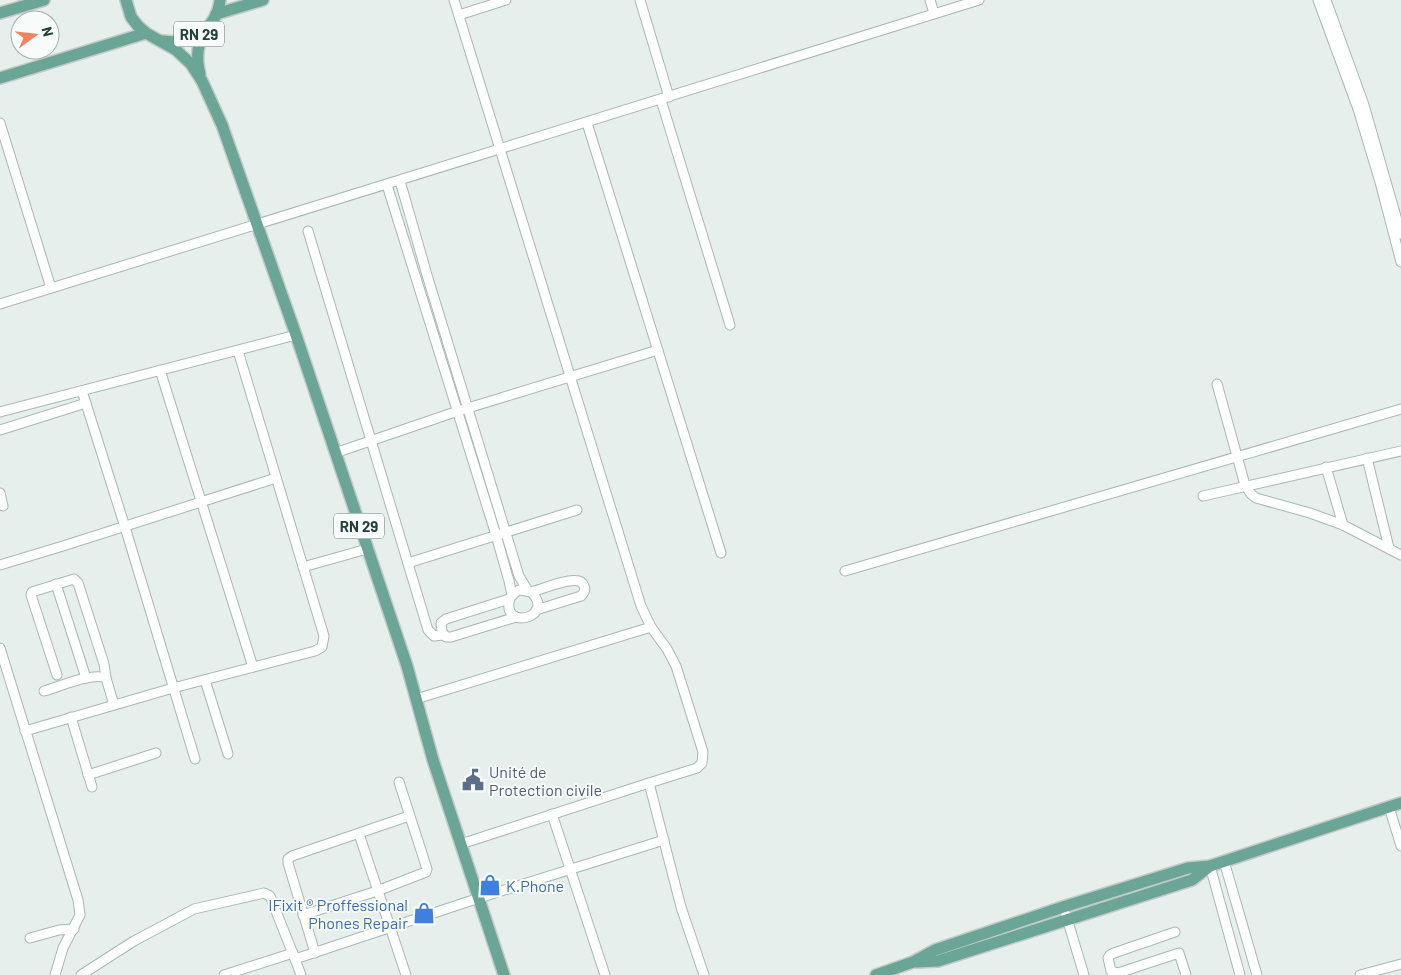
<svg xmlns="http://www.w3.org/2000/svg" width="1401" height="975" viewBox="0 0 1401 975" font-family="Barlow,sans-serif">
	<rect width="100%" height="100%" fill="#e6efeb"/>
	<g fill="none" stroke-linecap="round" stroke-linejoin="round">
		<g stroke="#a8b8b2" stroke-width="11">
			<g id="minor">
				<path d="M454 0 641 606 651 627 667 649 676 666 703 752 702 763 697 768 649 783 681 907 704 975"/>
				<path d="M640 0 669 97"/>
				<path d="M930 0 934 13"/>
				<path d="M1318 0 1358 109 1380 182 1401 262"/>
				<path d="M1326 0 1364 105 1401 234"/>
				<path d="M459 15 506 0"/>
				<path d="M661 100 730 325"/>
				<path d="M0 123 51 288"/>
				<path d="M587 123 721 553"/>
				<path d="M400 181 427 275 519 576 528 591"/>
				<path d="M387 185 496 535 509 581 512 595"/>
				<path d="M308 231 428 630 434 636 443 635"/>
				<path d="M0 304 979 0"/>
				<path d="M160 370 253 667"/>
				<path d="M1217 384 1245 485 1251 494 1256 498 1310 513 1343 525 1401 555"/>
				<path d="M82 391 125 527 195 759"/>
				<path d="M0 412 296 335"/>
				<path d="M0 430 86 403"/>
				<path d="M335 453 458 411 658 350"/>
				<path d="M1367 458 1389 548"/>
				<path d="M1326 467 1343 525"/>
				<path d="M0 493 3 506"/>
				<path d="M1203 496 1401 451"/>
				<path d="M408 563 577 510"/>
				<path d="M0 565 63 546 276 478"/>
				<path d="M303 567 367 549"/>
				<path d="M845 571 1401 409"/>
				<path d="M56 584 86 678"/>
				<path d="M531 592C556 616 505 631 509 602 510 596 514 593 519 590 524 590 529 593 534 591 544 589 580 572 584 586 586 590 584 593 581 596L536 610"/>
				<path d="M509 599 446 619 441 623 442 632 446 637H451L516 617"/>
				<path d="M0 648 78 900 80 915 63 948 55 975"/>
				<path d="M57 675 31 595 32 592 74 579 78 583 104 664 106 678"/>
				<path d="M205 680 228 754"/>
				<path d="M44 691C59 687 92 672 106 678L114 705"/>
				<path d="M416 699 651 627"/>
				<path d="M71 717 92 787"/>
				<path d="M25 731 173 688 315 651 322 647 324 636 238 351"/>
				<path d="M88 775 156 753"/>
				<path d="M1389 807 1401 846"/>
				<path d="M552 814 605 975"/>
				<path d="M359 834 406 975"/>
				<path d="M461 844 649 783"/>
				<path d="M1224 861 1257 975"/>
				<path d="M1210 866 1240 975"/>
				<path d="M303 915 377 891 426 872 427 869 399 782"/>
				<path d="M1066 915 1084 975"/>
				<path d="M1175 932 1114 953 1110 955 1108 958 1111 971 1118 973 1179 953 1186 975"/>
				<path d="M30 938 59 930 74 929"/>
				<path d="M315 953 288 863V859L292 856 409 816"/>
				<path d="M81 975 134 941 194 909 264 893 270 896 295 959"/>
				<path d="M224 975 293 953"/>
				<path d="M301 975 295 959 479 898 664 840"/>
				<path d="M1360 975 1401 964"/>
			</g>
		</g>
		<g stroke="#c2cac8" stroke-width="14">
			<g id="major">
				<path d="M126 0 131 17 138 26 146 33 176 50 191 64 202 81 222 125 296 335 407 666 433 760 504 975"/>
				<path d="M0 13 44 0"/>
				<path d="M216 14 263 0"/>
				<path d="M163 41C190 45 217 29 220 0"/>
				<path d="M200 74C196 59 197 43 206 30"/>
				<path d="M0 78 146 33"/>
				<path d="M916 962 938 961 1192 880 1210 866"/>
				<path d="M876 975 913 962 935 950 1063 907 1188 868 1210 866 1401 803"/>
			</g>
		</g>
		<use href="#minor" stroke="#fff" stroke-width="9"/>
		<use href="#major" stroke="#6aa596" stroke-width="11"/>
	</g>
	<defs>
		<g id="civic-bare" transform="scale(1.725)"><path d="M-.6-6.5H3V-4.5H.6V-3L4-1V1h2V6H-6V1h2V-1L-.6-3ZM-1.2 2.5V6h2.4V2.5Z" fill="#5c6f8a" stroke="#f7fbf9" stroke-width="2.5" paint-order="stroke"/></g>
		<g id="shop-bare" transform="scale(1.725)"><path d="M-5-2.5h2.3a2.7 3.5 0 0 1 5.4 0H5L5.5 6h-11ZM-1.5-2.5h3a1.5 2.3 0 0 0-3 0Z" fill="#3f7fe0" stroke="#f7fbf9" stroke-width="2.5" paint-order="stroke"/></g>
	</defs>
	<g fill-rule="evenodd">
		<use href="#civic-bare" x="473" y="780"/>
		<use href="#shop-bare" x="490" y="885"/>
		<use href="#shop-bare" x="424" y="913"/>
	</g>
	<g text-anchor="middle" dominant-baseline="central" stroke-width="4" stroke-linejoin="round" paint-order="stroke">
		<g fill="#f7fbf9" stroke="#637a73" stroke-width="1">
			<rect x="174" y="21.5" width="50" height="25" rx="4"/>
			<rect x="334" y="513.5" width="50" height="25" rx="4"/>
		</g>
		<g font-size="15" font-weight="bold" fill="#24423a">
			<text x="199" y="34">RN 29</text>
			<text x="359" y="526">RN 29</text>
		</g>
		<g font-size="16" fill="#4e5e75" stroke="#f7fbf9" text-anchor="start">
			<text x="489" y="771">Unité de<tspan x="489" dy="18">Protection civile</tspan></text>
		</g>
		<g font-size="16" fill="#366cbe" stroke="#f7fbf9" text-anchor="start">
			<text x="506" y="885">K.Phone</text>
			<text x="408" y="904" text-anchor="end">IFixit ® Proffessional<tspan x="408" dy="18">Phones Repair</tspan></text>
		</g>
	</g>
	<g transform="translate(35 35) rotate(75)"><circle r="24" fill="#f7fbf9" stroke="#a3b1ad"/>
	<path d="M0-4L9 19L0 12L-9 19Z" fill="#f4845f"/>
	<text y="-8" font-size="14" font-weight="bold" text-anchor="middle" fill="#24423a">N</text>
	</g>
</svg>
